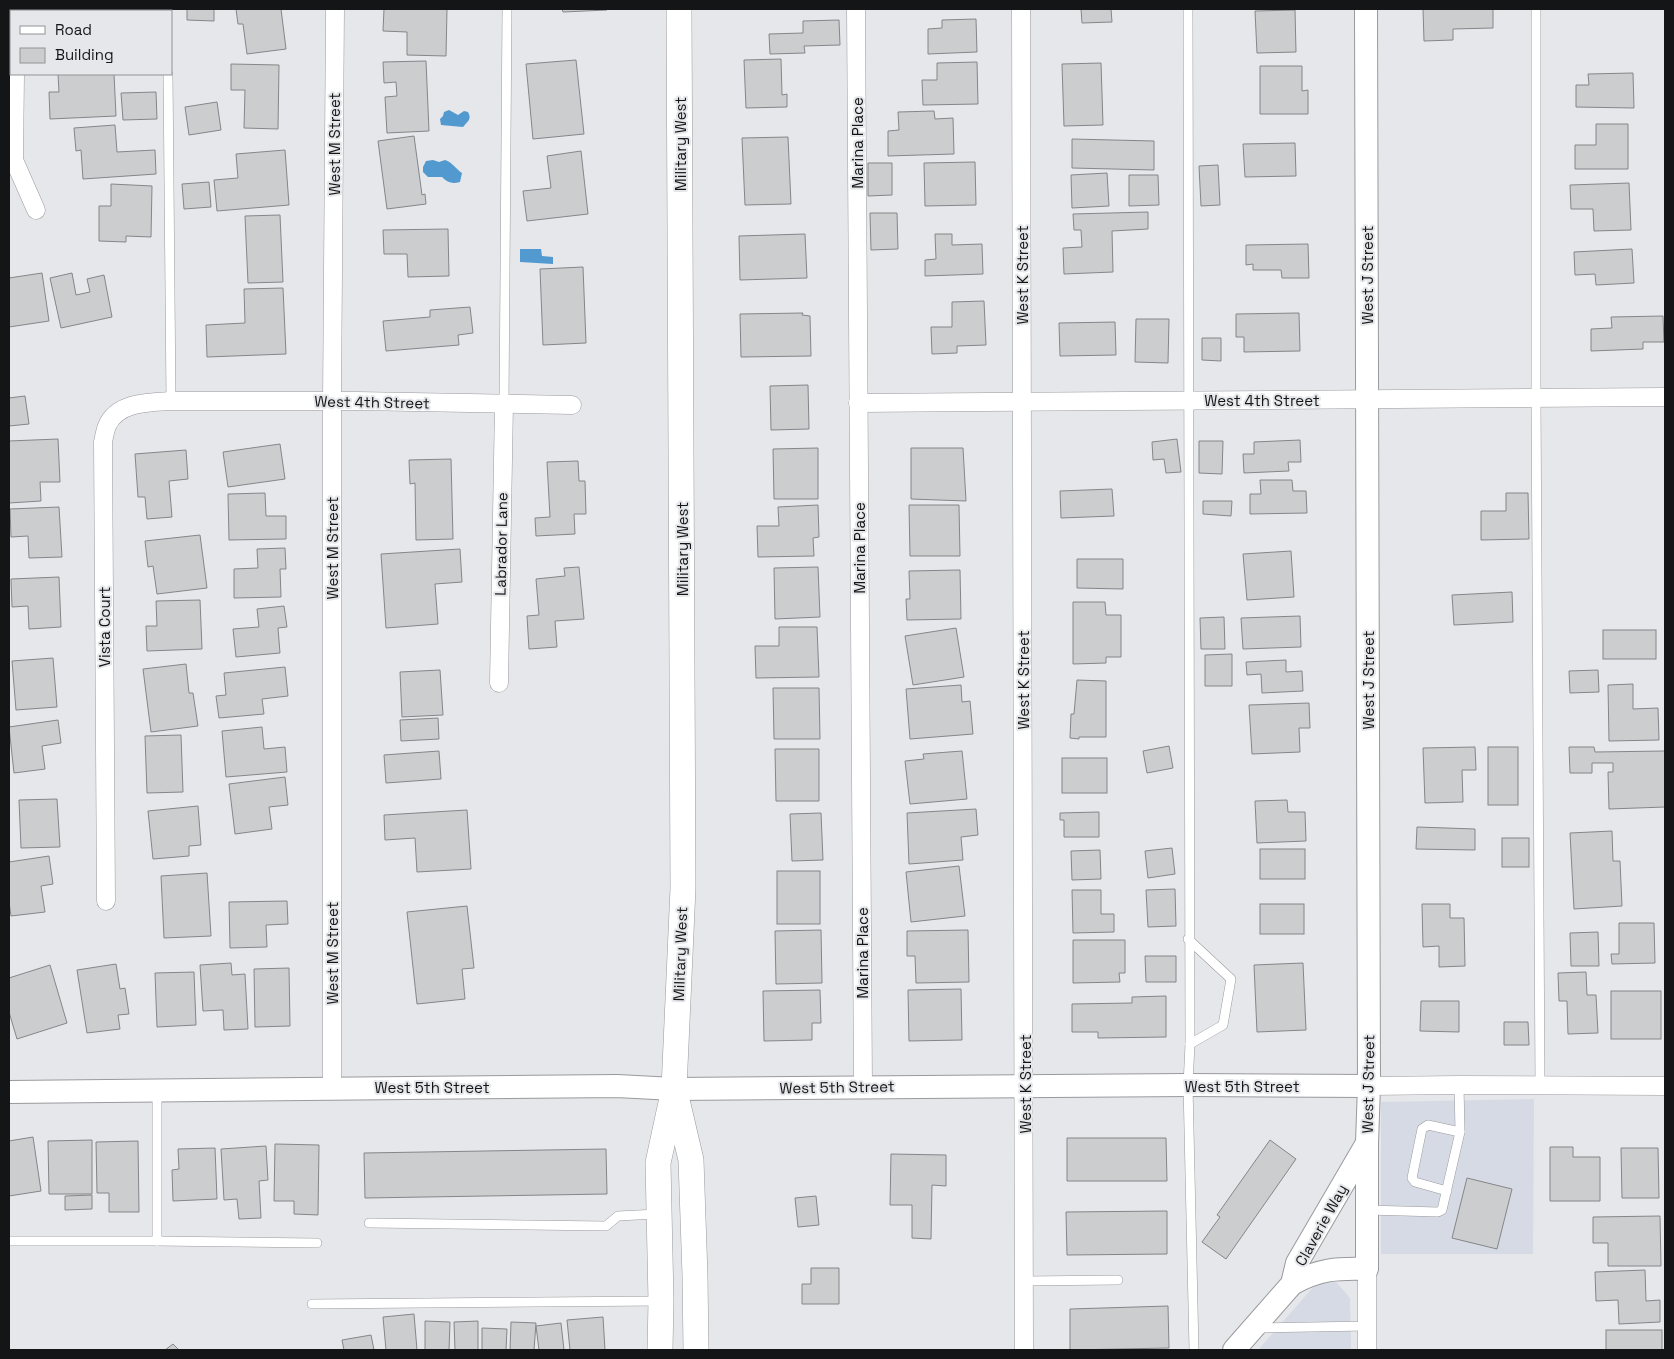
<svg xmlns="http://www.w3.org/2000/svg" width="1674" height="1359" viewBox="0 0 1674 1359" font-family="'Space Grotesk',sans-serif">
	<rect width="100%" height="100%" fill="#e6e7ea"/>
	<g fill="#d6dae4">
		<path d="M1534 1099 1533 1254H1381V1102Z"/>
		<path d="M1336 1282 1350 1298 1351 1350H1258L1315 1285Z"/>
	</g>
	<g fill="#5199cf">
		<path d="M449 110 458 115 464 111 468 112C472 119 468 121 463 127L441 125 440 119 443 116 444 112Z"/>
		<path d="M433 160 439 162 445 160C452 162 456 169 462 173L460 182C452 184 448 183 442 177H428L423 172V167L426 161Z"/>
		<path d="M520 249H541L542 256 553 257V264L520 262Z"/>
	</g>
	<g fill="#cccdcf" stroke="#858689">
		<rect x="50" y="9" width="80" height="2"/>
		<path d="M187 9H214V21L187 20Z"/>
		<path d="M236 9H281L286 49 247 54 243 24H238Z"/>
		<path d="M384 9H447L446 56 407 55V32L383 31Z"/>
		<path d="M562 9H607V10L563 12Z"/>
		<path d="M1081 9H1111L1112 22 1082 23Z"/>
		<path d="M1423 9H1493V28L1453 29V40L1424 41Z"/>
		<path d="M1295 10 1296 52 1257 53 1255 11Z"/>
		<path d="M976 19 977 52 928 54V29L942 28V20Z"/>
		<path d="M839 20 840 45 804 46 805 53 770 54 769 34 803 33V21Z"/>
		<path d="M781 59 782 95 787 94V107L746 108 744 60Z"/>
		<path d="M576 60 584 134 533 139 526 64Z"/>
		<path d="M426 61 429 131 387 133 385 97 397 96 396 82 384 83 383 62Z"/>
		<path d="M977 62 978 104 923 105 922 80H937V63Z"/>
		<path d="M1101 63 1103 125 1064 126 1062 64Z"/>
		<path d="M231 64 279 65 278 129 244 128 245 90H231Z"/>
		<path d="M1260 66H1302V91L1308 90V114H1260Z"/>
		<path d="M1633 73 1634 108 1576 107V85H1589L1588 74Z"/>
		<path d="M58 74H114L116 116 50 119 49 92H59Z"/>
		<path d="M156 92 157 119 123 120 121 93Z"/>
		<path d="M217 102 221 130 189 135 185 107Z"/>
		<path d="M934 111 935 119 953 118 954 154 888 156V131L899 130 898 112Z"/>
		<path d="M1596 124H1628V169H1575V145H1596Z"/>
		<path d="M115 125 117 152 155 150 156 174 83 179 81 150 76 151 74 128Z"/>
		<path d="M414 136 422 195 425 194 426 204 387 209 378 141Z"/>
		<path d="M788 137 791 204 745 205 742 138Z"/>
		<path d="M1072 139 1154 141V170L1072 168Z"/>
		<path d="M1295 143 1296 176 1245 177 1243 144Z"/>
		<path d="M285 150 289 205 217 211 214 180 238 178 236 154Z"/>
		<path d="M581 151 588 214 527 221 523 191 551 188 547 156Z"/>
		<path d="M975 162 976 205 925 206 924 163Z"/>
		<path d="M868 163H892V195L868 196Z"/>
		<path d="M1218 165 1220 205 1201 206 1199 166Z"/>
		<path d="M1107 173 1109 206 1072 208 1071 175Z"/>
		<path d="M1129 175H1158L1159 205 1129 206Z"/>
		<path d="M209 182 211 207 184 209 182 184Z"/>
		<path d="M1629 183 1631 230 1594 231 1593 209H1571L1570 185Z"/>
		<path d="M111 184 152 186 151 237 126 236V242L99 241V206H111Z"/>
		<path d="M1148 212V229L1112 231 1113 272 1064 274 1063 248 1082 247 1081 230H1074L1073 214Z"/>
		<path d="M870 213H897L898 249 871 250Z"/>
		<path d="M280 215 283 282 248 283 245 216Z"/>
		<path d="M448 229 449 276 408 277 407 254H384L383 230Z"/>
		<path d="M805 234 807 278 740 280 739 236Z"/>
		<path d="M935 234H952V245L982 244 983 274 925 276V260L936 259Z"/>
		<path d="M1308 244 1309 278H1282L1281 270H1253V264L1246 265V245Z"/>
		<path d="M1632 249 1634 283 1596 285 1595 274 1575 275 1574 252Z"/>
		<path d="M583 267 586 343 543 345 540 269Z"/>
		<path d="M42 273 49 321 9 327V278Z"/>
		<path d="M72 273 76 295 90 292 87 279 104 275 112 317 61 328 50 278Z"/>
		<path d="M283 288 286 354 207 357 206 325 245 323 244 289Z"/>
		<path d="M984 301 986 345 957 346V353L932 354 931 327H952V302Z"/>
		<path d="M470 307 473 333 458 335 459 345 386 351 383 321 430 317V310Z"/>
		<path d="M803 313 802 315 810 316 811 356 741 357 740 314Z"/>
		<path d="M1299 313 1300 351 1244 352V337H1236V314Z"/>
		<path d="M1663 316 1664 342H1643V349L1591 351V329L1612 328 1611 317Z"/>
		<path d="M1136 319H1169L1168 363 1135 362Z"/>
		<path d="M1115 322 1116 355 1060 356 1059 323Z"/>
		<path d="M1202 338H1221V361L1202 360Z"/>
		<path d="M808 385 809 429 771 430 770 386Z"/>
		<path d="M25 396 29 424 9 426V398Z"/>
		<path d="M58 439 60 482H40L41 501 9 503V441Z"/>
		<path d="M1177 439 1181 472 1166 473 1164 459 1153 460 1152 442Z"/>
		<path d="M1300 440 1301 462H1288L1289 471 1244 473 1243 454H1254V442Z"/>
		<path d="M1199 441H1223L1222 474 1199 473Z"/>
		<path d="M280 444 285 479 228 487 223 452Z"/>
		<path d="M818 448V499H774L773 449Z"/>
		<path d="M911 448H963L966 501 911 499Z"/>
		<path d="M186 450 188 479 169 481 172 517 147 519 145 497H138L135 454Z"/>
		<path d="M451 459 453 539 416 540 415 483 410 484 409 460Z"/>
		<path d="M578 461 579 481H585L586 514H574L575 534 536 536 535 518 550 517 547 462Z"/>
		<path d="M1260 480H1292L1293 491H1306L1307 513 1250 514V494H1261Z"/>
		<path d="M1112 489 1114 516 1061 518 1060 491Z"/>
		<path d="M265 493 266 516H286V539L229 540 228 494Z"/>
		<path d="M1506 493H1528L1529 539 1481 540V511H1506Z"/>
		<path d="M1203 501H1232L1231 516 1203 514Z"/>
		<path d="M818 505 819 537 813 538 814 556 758 557 757 526H779L778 507Z"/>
		<path d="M909 505H959L960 556H910Z"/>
		<path d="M59 507 62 557 29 558 28 536 11 537 10 509Z"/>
		<path d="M200 535 207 588 157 594 153 566 148 567 145 541Z"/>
		<path d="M285 548 286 569H280L281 597 234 598V569L258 568 257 549Z"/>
		<path d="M460 549 462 582 435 584 438 624 386 628 381 554Z"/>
		<path d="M1291 551 1294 597 1247 600 1243 554Z"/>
		<path d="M1077 559H1123V589L1077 588Z"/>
		<path d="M579 567 584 619 555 621 557 647 529 649 527 616 539 615 536 579 565 576 564 568Z"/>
		<path d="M818 567 820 617 775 619 774 568Z"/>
		<path d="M960 570 961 619 907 620 906 599H910L909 571Z"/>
		<path d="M59 577 61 627 29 629 28 606 12 607 11 579Z"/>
		<path d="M1512 592 1513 622 1454 625 1452 595Z"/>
		<path d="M200 600 202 649 147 651 146 626H157L156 601Z"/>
		<path d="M1073 602H1105L1106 615H1121V657H1106V663L1073 664Z"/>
		<path d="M284 606 287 627 278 628 280 653 236 657 233 629 259 627 257 609Z"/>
		<path d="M1300 616 1301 647 1243 649 1241 618Z"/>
		<path d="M1224 617 1225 649H1201L1200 618Z"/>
		<path d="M779 627H817L819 677 756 678 755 646H779Z"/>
		<path d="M956 628 964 677 913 685 905 636Z"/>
		<rect x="1603" y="630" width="53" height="29"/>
		<path d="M1232 654V686H1205V655Z"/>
		<path d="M53 658 57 707 16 710 12 661Z"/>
		<path d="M1286 660V672L1302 671 1303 691 1262 693 1261 674 1247 675 1246 662Z"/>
		<path d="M186 664 189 693H193L198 726 151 732 143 669Z"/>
		<path d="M285 667 288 696 262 699 264 714 219 718 216 696 226 695 224 673Z"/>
		<path d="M440 670 443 715 402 717 400 672Z"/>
		<path d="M1598 670 1599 692 1570 693 1569 671Z"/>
		<path d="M1077 680 1106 681V737H1079V739L1070 738 1071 714H1074Z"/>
		<path d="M1633 684V709L1658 708 1659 740 1609 741 1608 685Z"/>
		<path d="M961 685 962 702 970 701 973 734 910 739 906 689Z"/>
		<path d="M773 688H819L820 739H774Z"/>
		<path d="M1309 703 1310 728H1299L1300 752 1252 754 1249 705Z"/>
		<path d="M438 718 439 739 401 741 400 720Z"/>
		<path d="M58 720 61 743 42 746 45 769 14 773 9 727Z"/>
		<path d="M262 727 264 749 285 747 287 772 226 777 222 731Z"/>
		<path d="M181 735 183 792 147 793 145 736Z"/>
		<path d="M1169 746 1173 768 1147 773 1143 751Z"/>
		<path d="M1475 747 1476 770H1462L1463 802 1425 803 1423 748Z"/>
		<rect x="1488" y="747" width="30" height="58"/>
		<path d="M1569 747H1594L1595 752 1665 751V807L1609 809 1608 772H1613V763H1592V773H1570Z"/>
		<path d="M775 749H819V801H776Z"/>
		<path d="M439 751 441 779 386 783 384 755Z"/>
		<path d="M962 751 967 799 910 804 905 761 924 759 923 754Z"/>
		<rect x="1062" y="758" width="45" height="35"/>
		<path d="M285 777 288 805 269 807 272 829 235 834 229 784Z"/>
		<path d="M57 799 60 847 21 848 19 800Z"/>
		<path d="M1287 800 1288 812H1305L1306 841 1257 843 1255 801Z"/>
		<path d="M198 806 201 845 189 846V856L153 859 148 811Z"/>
		<path d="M976 809 978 835 961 837 963 860 909 864 907 813Z"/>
		<path d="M467 810 471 869 417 872 415 838 385 840 384 815Z"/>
		<path d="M1099 812V837H1064V820H1060V813Z"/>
		<path d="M821 813 823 860 792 861 790 814Z"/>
		<path d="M1417 827 1475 829V850L1416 849Z"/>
		<path d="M1612 831 1613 861H1620L1622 906 1574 909 1570 833Z"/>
		<rect x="1502" y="838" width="27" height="29"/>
		<path d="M1172 848 1175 874 1148 878 1145 851Z"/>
		<rect x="1260" y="849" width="45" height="30"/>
		<path d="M1100 850 1101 879 1072 880 1071 851Z"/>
		<path d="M49 856 53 884 41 886 45 912 11 916 9 902V862Z"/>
		<path d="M959 866 965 916 911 922 906 872Z"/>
		<rect x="777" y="871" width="43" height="53"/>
		<path d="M207 873 211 936 164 938 161 876Z"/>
		<path d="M1175 889 1176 926 1148 927 1146 890Z"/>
		<path d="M1072 890H1101V914H1114V932L1073 933Z"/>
		<path d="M287 901 288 924 266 925 267 947 230 948 229 902Z"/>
		<rect x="1260" y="904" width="44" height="30"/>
		<path d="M1422 904H1450V918H1464L1465 966 1439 967V946L1423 947Z"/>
		<path d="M467 906 474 968 462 969 465 999 417 1004 407 912Z"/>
		<path d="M1619 923H1654L1655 963 1612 964 1611 954H1619Z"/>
		<path d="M821 930 822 983 776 984 775 931Z"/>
		<path d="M968 930 969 982 916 983 915 956H907V931Z"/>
		<path d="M1598 932 1599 966H1571L1570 933Z"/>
		<path d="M1073 940H1125V973H1119L1120 982 1073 983Z"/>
		<path d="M1145 956H1176V982H1146Z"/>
		<path d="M231 963 232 975 245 974 248 1029 224 1030 223 1010 203 1011 200 965Z"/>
		<path d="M1303 963 1306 1030 1257 1032 1254 965Z"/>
		<path d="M116 964 120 989 125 988 129 1014 118 1015 120 1029 87 1033 77 970Z"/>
		<path d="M50 965 67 1023 17 1039 9 1012V978Z"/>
		<path d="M289 968 290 1026 255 1027 254 969Z"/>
		<path d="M194 972 196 1025 157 1027 155 973Z"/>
		<path d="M1586 972 1587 995H1596L1598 1033 1568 1034 1567 1001H1559L1558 973Z"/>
		<path d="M961 989 962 1040 909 1041 908 990Z"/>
		<path d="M820 990 821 1023H812V1040L764 1041 763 991Z"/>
		<rect x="1611" y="991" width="50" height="48"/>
		<path d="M1166 996V1037L1098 1038V1032H1072V1004L1132 1003V997Z"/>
		<path d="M1421 1001H1459V1032L1420 1031Z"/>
		<path d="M1504 1022H1528L1529 1045H1504Z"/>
		<path d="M33 1137 41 1191 9 1196V1141Z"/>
		<path d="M1067 1138H1166L1167 1181H1067Z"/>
		<path d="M92 1140V1194H49L48 1141Z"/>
		<path d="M1270 1140 1296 1159 1226 1259 1202 1242 1220 1217 1217 1215Z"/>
		<path d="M138 1141 139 1212H109V1193H97L96 1142Z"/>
		<path d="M275 1144 319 1145 318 1215 294 1214V1201H274Z"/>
		<path d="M266 1146 268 1180 259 1181 261 1218 239 1219 237 1199 224 1200 221 1149Z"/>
		<path d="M1550 1147H1573V1157H1600V1201H1550Z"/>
		<path d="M215 1148 217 1199 173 1201 172 1170 179 1169 178 1149Z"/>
		<path d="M1621 1148H1658L1659 1198H1622Z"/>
		<path d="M606 1149 607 1194 365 1198 364 1153Z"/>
		<path d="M891 1154 946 1155V1186L932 1185 931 1239 912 1238V1205H890Z"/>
		<path d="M1467 1178 1512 1189 1497 1249 1452 1238Z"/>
		<path d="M92 1195V1209L65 1210V1196Z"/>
		<path d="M816 1196 819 1225 798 1227 795 1198Z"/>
		<path d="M1167 1211V1254L1067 1255 1066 1212Z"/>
		<path d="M1660 1216 1661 1266H1608V1243H1593V1217Z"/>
		<path d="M811 1268H839V1304H802V1284H811Z"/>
		<path d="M1645 1270 1646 1301 1660 1300V1322L1619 1324 1618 1300 1596 1301 1595 1272Z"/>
		<path d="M1168 1306 1169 1348 1070 1350V1309Z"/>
		<path d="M414 1314 417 1350H386L383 1317Z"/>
		<path d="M603 1317 605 1350H570L567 1320Z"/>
		<path d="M425 1321 450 1322 449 1350H425Z"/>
		<path d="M478 1321V1350H455L454 1322Z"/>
		<path d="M511 1322 536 1323 534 1350H510Z"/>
		<path d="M561 1323 564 1350H539L536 1326Z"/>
		<path d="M482 1328 507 1329 506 1350H482Z"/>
		<rect x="1606" y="1330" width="56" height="20"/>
		<path d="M371 1335 374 1350H344L342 1340Z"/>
		<path d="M173 1344 179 1350H165Z"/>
	</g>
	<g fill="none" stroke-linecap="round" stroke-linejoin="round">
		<g stroke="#999a9d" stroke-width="10">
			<g id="service">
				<path d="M167 9V11"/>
				<path d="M1188 9 1190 1044 1188 1085 1194 1350"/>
				<path d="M1536 9V398L1540 1085"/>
				<path d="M168 74 171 401"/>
				<path d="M504 404 507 9"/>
				<path d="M1188 939 1231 979 1223 1025 1190 1044"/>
				<path d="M1447 1191 1415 1182 1412 1178 1422 1129 1428 1125 1460 1132"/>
				<path d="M1367 1210 1438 1212 1442 1210 1460 1132 1459 1085"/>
				<path d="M369 1223 606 1226 618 1216 657 1214"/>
				<path d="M9 1241H157V1092"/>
				<path d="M157 1241 317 1243"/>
				<path d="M1025 1281 1118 1280"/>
				<path d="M312 1304 658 1301"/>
				<path d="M1258 1328 1367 1326"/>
			</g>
		</g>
		<g stroke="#999a9d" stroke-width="19">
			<g id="minor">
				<path d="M856 9 863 1087"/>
				<path d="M1021 9 1024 1350"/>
				<path d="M15 11V9"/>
				<path d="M15 74 14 160 36 210"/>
				<path d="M858 403 1665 397"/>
				<path d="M499 683 504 404"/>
				<path d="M106 901 103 442C104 437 105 431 107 426 117 402 150 402 171 401H357L572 405"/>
				<path d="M1369 1086 1459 1085 1665 1086"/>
				<path d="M332 1088V401L335 9"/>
				<path d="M1367 1269V1350"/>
			</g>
		</g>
		<g stroke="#999a9d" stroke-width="24">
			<g id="tertiary">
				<path d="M9 1092 617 1086 674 1089 1188 1085 1369 1086"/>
				<path d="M1292 1284C1319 1269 1337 1268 1367 1269V1143L1369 1086 1366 9"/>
				<path d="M1234 1350 1292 1284 1297 1263 1367 1143"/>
			</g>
		</g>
		<g stroke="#999a9d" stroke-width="26">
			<g id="secondary">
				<path d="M676 1096 691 1160 695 1276 696 1350"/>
				<path d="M660 1350 661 1301 658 1163 674 1089 683 888 679 9"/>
			</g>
		</g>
		<use href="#service" stroke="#fff" stroke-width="9"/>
		<use href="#minor" stroke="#fff" stroke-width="18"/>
		<use href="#tertiary" stroke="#fff" stroke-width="22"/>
		<use href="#secondary" stroke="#fff" stroke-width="25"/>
	</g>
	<g text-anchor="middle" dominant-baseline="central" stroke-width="4" stroke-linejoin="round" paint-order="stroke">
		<g font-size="15" fill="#141516" stroke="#e6e7ea">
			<text transform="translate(857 143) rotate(-90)">Marina Place</text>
			<text transform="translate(334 144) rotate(-90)">West M Street</text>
			<text transform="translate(680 144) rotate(-90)">Military West</text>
			<text transform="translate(1022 275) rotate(-90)">West K Street</text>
			<text transform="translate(1367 275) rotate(-90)">West J Street</text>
			<text x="1262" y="400">West 4th Street</text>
			<text transform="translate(372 402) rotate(1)">West 4th Street</text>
			<text transform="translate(501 544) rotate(-89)">Labrador Lane</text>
			<text transform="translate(332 548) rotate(-90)">West M Street</text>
			<text transform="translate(859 548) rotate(-90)">Marina Place</text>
			<text transform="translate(682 549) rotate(-90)">Military West</text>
			<text transform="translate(104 627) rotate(-90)">Vista Court</text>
			<text transform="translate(1023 680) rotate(-90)">West K Street</text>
			<text transform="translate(1368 680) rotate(-90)">West J Street</text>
			<text transform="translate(332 953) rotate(-90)">West M Street</text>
			<text transform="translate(862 953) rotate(-90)">Marina Place</text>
			<text transform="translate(680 954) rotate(-88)">Military West</text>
			<text transform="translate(1025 1084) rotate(-90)">West K Street</text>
			<text transform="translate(1368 1084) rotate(-89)">West J Street</text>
			<text x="1242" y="1086">West 5th Street</text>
			<text x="432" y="1087">West 5th Street</text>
			<text transform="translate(837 1087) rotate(-1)">West 5th Street</text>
			<text transform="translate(1321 1225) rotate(-61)">Claverie Way</text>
		</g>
	</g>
	<rect width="1674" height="1359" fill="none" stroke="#141516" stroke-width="20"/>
	<rect x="10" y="10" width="162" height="65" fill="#e6e7ea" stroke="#929395"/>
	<rect x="20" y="26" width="25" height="8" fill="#ffffff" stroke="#929395"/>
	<text x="55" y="35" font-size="15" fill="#141516">Road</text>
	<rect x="20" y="48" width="25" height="15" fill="#cccdcf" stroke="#929395"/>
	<text x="55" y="60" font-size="15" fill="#141516">Building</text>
</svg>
